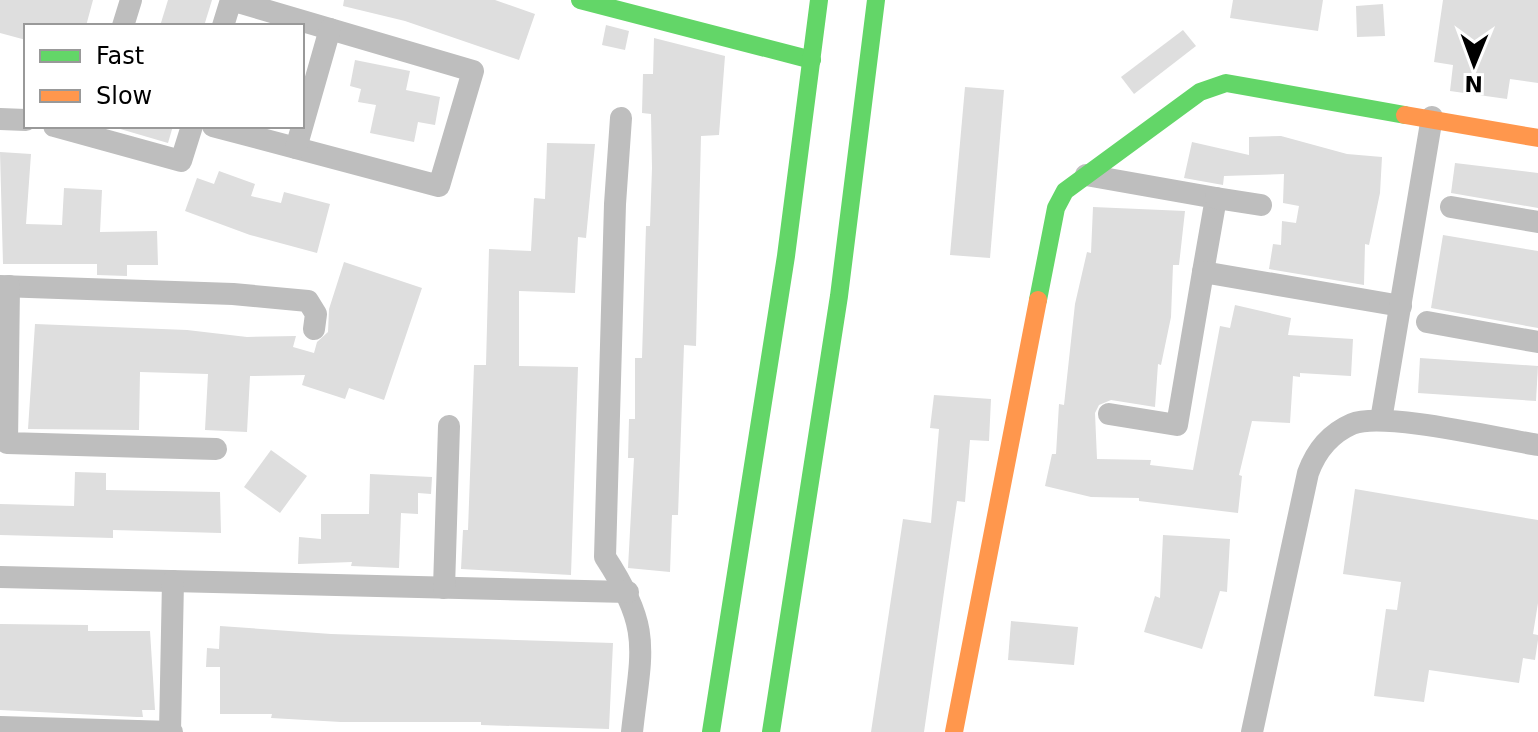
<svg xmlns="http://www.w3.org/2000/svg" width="1538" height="732" viewBox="0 0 1538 732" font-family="'DejaVu Sans',sans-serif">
	<rect width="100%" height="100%" fill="#fff"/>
	<g fill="#dedede">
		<path d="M0 0H93L86 26H26V40L0 33Z"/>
		<path d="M168 0H212L204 26H160Z"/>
		<path d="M344 0H495L535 14 519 60 405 21 343 6Z"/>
		<path d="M1233 0H1323L1318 31 1230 18Z"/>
		<path d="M1443 0H1538V83L1510 79 1507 99 1450 91 1453 65 1434 62Z"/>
		<path d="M1383 4 1385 36 1357 37 1356 6Z"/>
		<path d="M606 25 629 31 625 50 602 45Z"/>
		<path d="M1183 30 1196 46 1134 94 1121 77Z"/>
		<path d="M654 38 725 56 719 135 701 136 696 346 684 345 678 515H672L670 572 628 568 634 458H628L629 419H635V358H642L646 226H650L652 168 651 114 642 113 643 74H653Z"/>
		<path d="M355 60 410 71 406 90 440 97 435 125 418 122 414 142 370 133 376 105 358 102 361 89 350 86Z"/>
		<path d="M965 87 1004 90 990 258 950 255Z"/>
		<path d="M110 126H173L168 143Z"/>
		<path d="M1281 136 1347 154 1382 157 1380 193 1369 245 1365 244 1364 285 1269 269 1273 244 1281 245 1282 221 1296 223 1299 206 1283 203 1284 174 1224 176 1223 185 1184 178 1192 142 1249 155V137Z"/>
		<path d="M547 143 595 144 586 238 578 237 575 293 519 291V366L578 367 571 575 461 569 463 530H468L474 365H486L489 249 531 251 534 198 545 199Z"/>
		<path d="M0 152 31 154 26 224 62 225 64 188 102 190 100 232 157 231 158 265H127V276L97 275V264H3Z"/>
		<path d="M1455 163 1538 173V208L1451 193Z"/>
		<path d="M219 171 255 184 251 196 281 203 284 192 330 204 317 253 250 235 185 211 197 178 214 184Z"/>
		<path d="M1093 207 1185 211 1179 265H1173L1171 317 1161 365 1158 364 1155 407 1111 400 1099 405 1095 413 1097 459 1151 460 1150 465 1193 470 1220 326 1230 328 1235 305 1291 318 1288 335 1353 339 1351 376 1300 373V377L1293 376 1290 423 1252 421 1239 475 1242 476 1238 513 1139 501V498L1091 497 1045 486 1052 454H1056L1059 404 1064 405 1075 304 1087 252 1091 253Z"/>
		<path d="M1443 235 1538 251V328L1431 308Z"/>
		<path d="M344 262 422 288 384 400 349 388 345 399 302 385 305 375 250 376 247 432 205 430 208 374 140 372 139 430 28 429 35 324 187 330 247 337 296 336 293 347 314 353 317 342 328 332 329 309Z"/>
		<path d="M1420 358 1538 366 1536 401 1418 393Z"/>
		<path d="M934 395 991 399 989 441 970 440 965 502 957 501 924 732H871L903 519 931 523 939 429 930 428Z"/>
		<path d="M271 450 307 476 280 513 244 487Z"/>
		<path d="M75 472 106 473V490L220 492 221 533 113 530V538L0 535V504L74 506Z"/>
		<path d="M370 474 432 477 431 494 418 493V514L401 513 399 568 351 566 352 562 298 564 299 537 321 539V514H369Z"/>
		<path d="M1355 489 1538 520V603L1533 634 1538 635V640L1535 660 1523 658 1519 683 1429 670 1424 702 1374 696 1386 609 1397 610 1401 582 1343 574Z"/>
		<path d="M1163 535 1230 539 1227 592 1220 591 1202 649 1144 632 1155 596 1160 598Z"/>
		<path d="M1011 621 1078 627 1074 665 1008 660Z"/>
		<path d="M0 624 88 625V631H150L155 710H142L143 717H137L0 710Z"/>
		<path d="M220 626 331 634 613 643 609 729 481 725V722H341L271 718 272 714H220V667H206L207 648 219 649Z"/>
	</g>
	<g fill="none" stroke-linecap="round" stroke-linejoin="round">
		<g stroke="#bebebe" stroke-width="22">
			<path d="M123 26 131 0"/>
			<path d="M621 118 615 204 605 557C653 630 641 650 632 732"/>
			<path d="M0 119 26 120"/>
			<path d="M54 126 181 161 192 126"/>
			<path d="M213 126 439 186 473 71 231 0 223 26"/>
			<path d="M296 148 330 29"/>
			<path d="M1086 175 1216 198 1203 272"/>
			<path d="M1216 198 1261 205"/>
			<path d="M1451 207 1538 222"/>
			<path d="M0 286 233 294 308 301 316 314 314 329"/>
			<path d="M9 286 7 443 216 449"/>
			<path d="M1427 322 1538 342"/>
			<path d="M1109 414 1177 425 1203 272 1401 306"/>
			<path d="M1381 420 1432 117"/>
			<path d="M0 577 628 592"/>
			<path d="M444 588 449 426"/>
			<path d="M0 727 172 732"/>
			<path d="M170 732 173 581"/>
			<path d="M1252 732 1308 473C1316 451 1329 434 1352 424 1383 411 1500 439 1538 445"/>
		</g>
		<g stroke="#63d668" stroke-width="18">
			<path d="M580 0 812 60"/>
			<path d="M1038 300 1056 208 1065 191 1200 92 1226 83 1405 115"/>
			<path d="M711 732 786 256 819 0"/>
			<path d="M771 732 839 296 876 0"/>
		</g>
		<g stroke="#ff974d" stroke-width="18">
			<path d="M1405 115 1538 138"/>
			<path d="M954 732 1038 300"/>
		</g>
	</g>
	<rect x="24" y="24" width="280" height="104" fill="#ffffff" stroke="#999999" stroke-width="2"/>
	<rect x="40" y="50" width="40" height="12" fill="#63d668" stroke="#999999" stroke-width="2"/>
	<text x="96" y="64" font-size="24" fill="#000000">Fast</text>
	<rect x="40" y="90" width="40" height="12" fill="#ff974d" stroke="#999999" stroke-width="2"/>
	<text x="96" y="104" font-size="24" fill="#000000">Slow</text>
	<g transform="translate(1474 64) rotate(181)" stroke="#ffffff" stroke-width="6" paint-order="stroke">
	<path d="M0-6L14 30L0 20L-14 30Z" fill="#000000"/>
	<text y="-12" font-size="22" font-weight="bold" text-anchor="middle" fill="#000000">N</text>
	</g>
</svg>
